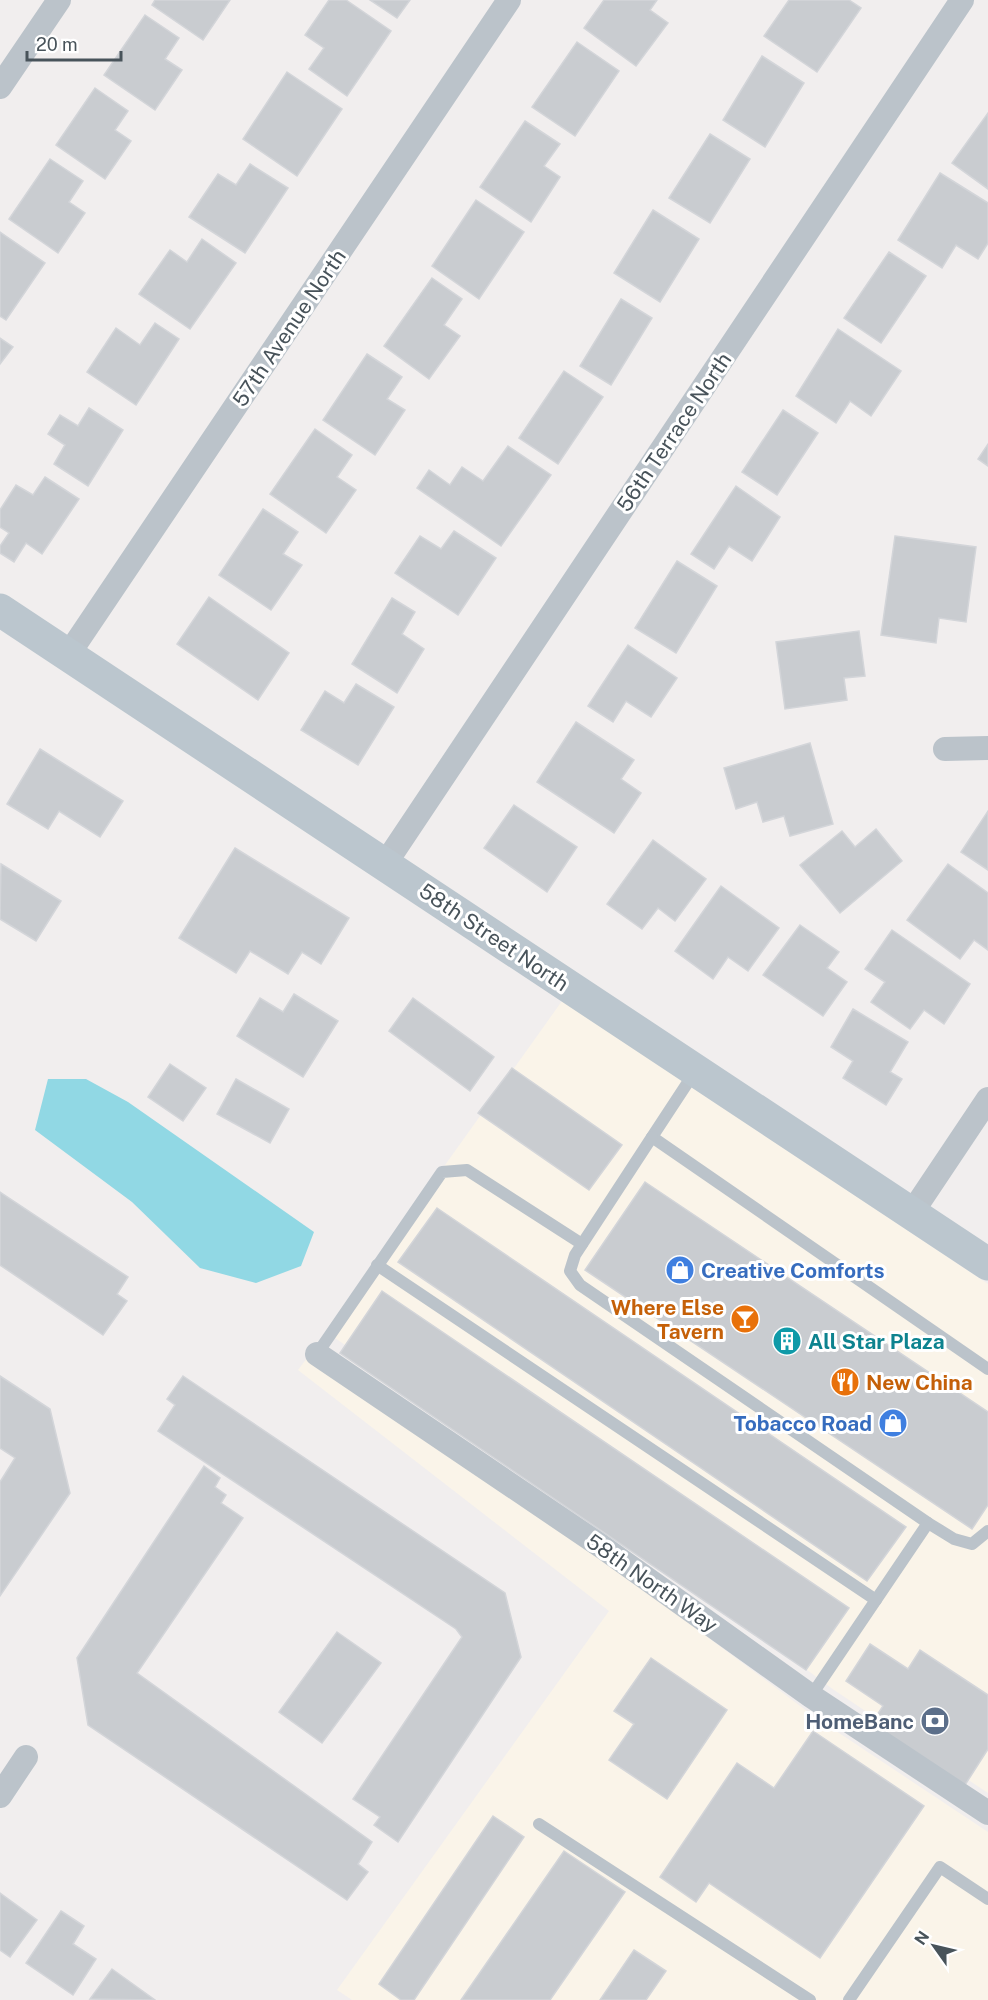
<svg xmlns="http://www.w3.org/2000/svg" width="988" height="2000" viewBox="0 0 988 2000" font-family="'Public Sans',sans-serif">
	<rect width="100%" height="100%" fill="#f1eeee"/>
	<g fill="#faf4e9">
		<path d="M562 1001 988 1284V1793L834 1690 616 1528 326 1332Z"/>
		<path d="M307 1358 597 1555 815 1717 988 1832V2000H352L337 1990 609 1611 298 1370Z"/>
	</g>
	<path fill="#91d8e4" d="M48 1079H86L128 1102 314 1232 301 1266 256 1283 200 1268 132 1202 35 1130Z"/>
	<g fill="#c9ccd0" stroke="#d3d5d9" stroke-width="1.5">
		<path d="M155 0H230L203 40 152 5Z"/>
		<path d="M329 0H346L391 31 347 96 309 69 324 48 305 35Z"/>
		<path d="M370 0H410L397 18Z"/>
		<path d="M604 0H657L650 10 668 23 636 66 584 28Z"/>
		<path d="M789 0H849L861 8 817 72 764 36Z"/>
		<path d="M145 15 179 38 165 59 182 70 155 110 104 75Z"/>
		<path d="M577 42 619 71 575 136 532 107Z"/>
		<path d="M762 56 804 83 765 147 723 120Z"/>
		<path d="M287 72 342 109 297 176 243 139Z"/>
		<path d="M95 88 128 111 115 130 131 141 105 179 56 145Z"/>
		<path d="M988 113V189L952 163Z"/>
		<path d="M525 121 560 144 544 166 560 177 531 222 480 187Z"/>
		<path d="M710 134 750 159 710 223 669 198Z"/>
		<path d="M50 159 83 181 69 202 85 213 58 253 9 219Z"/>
		<path d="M250 164 288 188 245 253 189 217 218 174 236 185Z"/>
		<path d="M940 173 988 203V243L978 259 956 245 942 268 898 240Z"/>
		<path d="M476 200 524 232 479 299 432 266Z"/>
		<path d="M653 210 699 239 660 302 614 273Z"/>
		<path d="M0 232 45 263 6 320 0 316Z"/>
		<path d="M202 239 236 263 190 329 139 294 170 250 187 262Z"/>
		<path d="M889 252 926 276 881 343 844 318Z"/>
		<path d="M432 278 462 299 444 325 460 336 429 379 384 346Z"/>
		<path d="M621 299 652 318 611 385 580 366Z"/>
		<path d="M155 323 179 339 136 405 87 372 116 328 140 345Z"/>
		<path d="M838 329 901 371 871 416 850 401 836 423 796 396Z"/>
		<path d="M0 338 13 347 0 364Z"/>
		<path d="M367 354 402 377 387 399 405 410 375 455 323 420Z"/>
		<path d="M564 371 603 397 558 464 519 438Z"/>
		<path d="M89 408 123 430 88 486 54 464 65 445 48 434 60 415 78 426Z"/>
		<path d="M783 410 818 433 777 495 742 472Z"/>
		<path d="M315 429 352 455 337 477 356 490 326 533 270 494Z"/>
		<path d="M988 444V466L978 459Z"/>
		<path d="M508 446 551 475 501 546 417 488 429 470 450 485 462 467 483 481Z"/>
		<path d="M45 477 79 499 42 554 26 543 14 562 0 553V546L9 533 0 527V510L16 485 33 495Z"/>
		<path d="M736 486 780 517 752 561 729 546 714 569 691 554Z"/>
		<path d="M263 509 298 532 283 554 302 565 271 610 219 575Z"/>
		<path d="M454 531 496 558 458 615 395 573 420 536 441 549Z"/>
		<path d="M895 536 976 547 966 622 939 618 936 643 881 635Z"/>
		<path d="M677 561 717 586 676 653 635 628Z"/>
		<path d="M209 597 289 653 258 700 177 644Z"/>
		<path d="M392 598 415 612 402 634 424 649 397 693 352 664Z"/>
		<path d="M859 631 865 676 844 678 847 700 785 709 776 642Z"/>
		<path d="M628 645 677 678 651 717 626 701 613 722 588 706Z"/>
		<path d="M356 684 394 707 358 765 301 730 325 691 344 703Z"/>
		<path d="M576 722 634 760 621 779 641 793 614 833 537 782Z"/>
		<path d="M810 743 833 824 790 836 784 816 763 822 757 802 736 809 724 768Z"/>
		<path d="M40 749 123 801 100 837 59 811 48 829 7 804Z"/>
		<path d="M514 805 577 847 547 892 484 848Z"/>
		<path d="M988 811V870L961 852Z"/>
		<path d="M876 829 902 861 840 913 800 865 842 831 855 847Z"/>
		<path d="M653 840 706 879 675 921 658 908 642 929 607 904Z"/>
		<path d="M235 848 349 918 321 964 302 952 288 974 250 951 236 973 179 938Z"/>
		<path d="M1 864 61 901 36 941 0 919Z"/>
		<path d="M948 864 988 893V950L974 940 960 959 907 920Z"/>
		<path d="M721 886 779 928 748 971 728 957 713 979 675 951Z"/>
		<path d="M800 925 839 952 827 968 847 982 823 1016 763 975Z"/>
		<path d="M892 930 970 984 944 1024 924 1010 910 1029 871 1002 885 982 865 969Z"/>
		<path d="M294 994 338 1021 303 1077 237 1036 260 998 283 1012Z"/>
		<path d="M413 998 494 1057 470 1091 389 1031Z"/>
		<path d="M853 1009 908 1042 890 1072 902 1079 886 1105 843 1078 853 1061 831 1047Z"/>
		<path d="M170 1064 206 1088 183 1121 148 1097Z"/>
		<path d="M512 1068 622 1145 589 1190 478 1113Z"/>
		<path d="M236 1079 289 1109 270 1143 217 1114Z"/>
		<path d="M645 1182 988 1412V1505L972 1529 585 1270Z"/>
		<path d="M0 1192 128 1277 117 1294 127 1301 103 1335 0 1265Z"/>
		<path d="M437 1208 906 1527 867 1581 398 1262Z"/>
		<path d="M382 1291 849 1608 806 1670 340 1353Z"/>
		<path d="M0 1376 50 1409 70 1493 0 1596V1482L15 1458 0 1448Z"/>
		<path d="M183 1376 505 1593 521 1657 398 1842 374 1825 380 1817 353 1799 462 1637 456 1629 158 1431 175 1405 167 1399Z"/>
		<path d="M204 1466 220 1478 215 1487 226 1495 221 1503 243 1518 137 1673 372 1842 358 1864 368 1872 347 1900 88 1725 77 1658Z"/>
		<path d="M337 1632 381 1663 322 1743 279 1712Z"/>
		<path d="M870 1644 908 1669 920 1650 988 1695V1749L965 1785 871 1724 883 1706 846 1681Z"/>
		<path d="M651 1658 727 1710 667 1799 609 1760 634 1724 614 1711Z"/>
		<path d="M813 1731 924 1806 820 1958 709 1883 696 1902 660 1877 737 1763 774 1788Z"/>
		<path d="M493 1816 524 1837 414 2000H401L379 1984Z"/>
		<path d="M564 1851 625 1892 550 2000H461Z"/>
		<path d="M0 1893 37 1920 10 1957 0 1950Z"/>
		<path d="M61 1911 84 1926 73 1944 96 1959 73 1995 26 1963Z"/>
		<path d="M634 1950 666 1971 646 2000H600Z"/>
		<path d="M112 1969 155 2000 90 1999Z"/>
	</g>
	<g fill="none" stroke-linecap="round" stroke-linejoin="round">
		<g stroke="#bbc3ca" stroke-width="12">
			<path d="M694 1073 652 1137 988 1369"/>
			<path d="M652 1137 575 1255 570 1271 580 1285 928 1523 954 1539 972 1544 988 1531"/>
			<path d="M377 1265 876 1600"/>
			<path d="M317 1354 442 1172 467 1170 582 1244"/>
			<path d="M811 1696 928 1523"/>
			<path d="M539 1824 810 2000"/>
			<path d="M849 2000 940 1867 988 1899"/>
		</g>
		<g stroke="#bbc3ca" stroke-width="24">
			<path d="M0 87 59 0"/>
			<path d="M68 655 509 0"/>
			<path d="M945 749 988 748"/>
			<path d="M385 864 962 0"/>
			<path d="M911 1214 988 1099"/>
			<path d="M317 1354 601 1546 811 1696 988 1813"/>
			<path d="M0 1796 26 1757"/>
		</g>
		<path stroke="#bbc6ce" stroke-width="33" d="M0 610 988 1264"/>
	</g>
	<defs>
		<g id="shop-disc" transform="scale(1.5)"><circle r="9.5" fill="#3f7fe0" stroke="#fff"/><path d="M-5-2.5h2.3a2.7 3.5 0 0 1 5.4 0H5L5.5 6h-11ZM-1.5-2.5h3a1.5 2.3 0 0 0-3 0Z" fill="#fff"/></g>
		<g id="bar-disc" transform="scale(1.5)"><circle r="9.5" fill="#e8710a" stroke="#fff"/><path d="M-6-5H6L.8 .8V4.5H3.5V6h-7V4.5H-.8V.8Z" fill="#fff"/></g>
		<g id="building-disc" transform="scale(1.5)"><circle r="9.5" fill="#0f9aa8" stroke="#fff"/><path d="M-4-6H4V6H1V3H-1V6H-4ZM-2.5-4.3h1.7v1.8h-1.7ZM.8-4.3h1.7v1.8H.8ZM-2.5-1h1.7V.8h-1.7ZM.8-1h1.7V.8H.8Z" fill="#fff"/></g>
		<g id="restaurant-disc" transform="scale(1.5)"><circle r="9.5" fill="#e8710a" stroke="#fff"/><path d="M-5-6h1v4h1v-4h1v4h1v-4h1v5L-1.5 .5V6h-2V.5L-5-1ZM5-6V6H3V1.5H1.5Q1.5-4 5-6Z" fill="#fff"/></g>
		<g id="bank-disc" transform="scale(1.5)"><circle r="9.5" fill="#5c6f8a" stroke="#fff"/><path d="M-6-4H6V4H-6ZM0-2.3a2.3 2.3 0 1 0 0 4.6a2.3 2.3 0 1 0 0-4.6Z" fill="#fff"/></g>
	</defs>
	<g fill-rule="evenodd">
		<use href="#shop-disc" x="680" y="1270"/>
		<use href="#bar-disc" x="745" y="1319"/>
		<use href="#building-disc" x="787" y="1341"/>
		<use href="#restaurant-disc" x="845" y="1382"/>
		<use href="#shop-disc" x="893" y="1423"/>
		<use href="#bank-disc" x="935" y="1721"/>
	</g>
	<g text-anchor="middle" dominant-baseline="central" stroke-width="6" stroke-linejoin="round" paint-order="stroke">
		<g font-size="21" fill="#48535a" stroke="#fff">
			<text transform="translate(289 328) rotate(-56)">57th Avenue North</text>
			<text transform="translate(674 432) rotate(-56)">56th Terrace North</text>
			<text transform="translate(494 937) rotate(34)">58th Street North</text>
			<text transform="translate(652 1583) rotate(35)">58th North Way</text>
		</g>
		<g font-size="21" font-weight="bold" fill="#366cbe" stroke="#fff" text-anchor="start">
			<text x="701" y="1270">Creative Comforts</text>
			<text x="872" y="1423" text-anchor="end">Tobacco Road</text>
		</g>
		<g font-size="21" font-weight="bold" fill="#c56008" stroke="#fff" text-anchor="end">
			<text x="724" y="1307">Where Else<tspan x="724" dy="24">Tavern</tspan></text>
			<text x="866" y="1382" text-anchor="start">New China</text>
		</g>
		<g font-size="21" font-weight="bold" fill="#0d838f" stroke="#fff" text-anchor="start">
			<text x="808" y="1341">All Star Plaza</text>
		</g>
		<g font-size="21" font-weight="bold" fill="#4e5e75" stroke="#fff" text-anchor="end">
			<text x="914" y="1721">HomeBanc</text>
		</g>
	</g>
	<g transform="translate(934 1946) rotate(304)" stroke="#ffffff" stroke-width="4.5" paint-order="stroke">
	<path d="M0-4.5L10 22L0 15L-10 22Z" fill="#48535a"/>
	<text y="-9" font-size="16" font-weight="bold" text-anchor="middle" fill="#48535a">N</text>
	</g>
	<path d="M27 51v9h94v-9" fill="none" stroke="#48535a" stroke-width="3"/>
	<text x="36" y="51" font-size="18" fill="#48535a" stroke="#ffffff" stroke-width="4.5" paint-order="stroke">20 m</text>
</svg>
